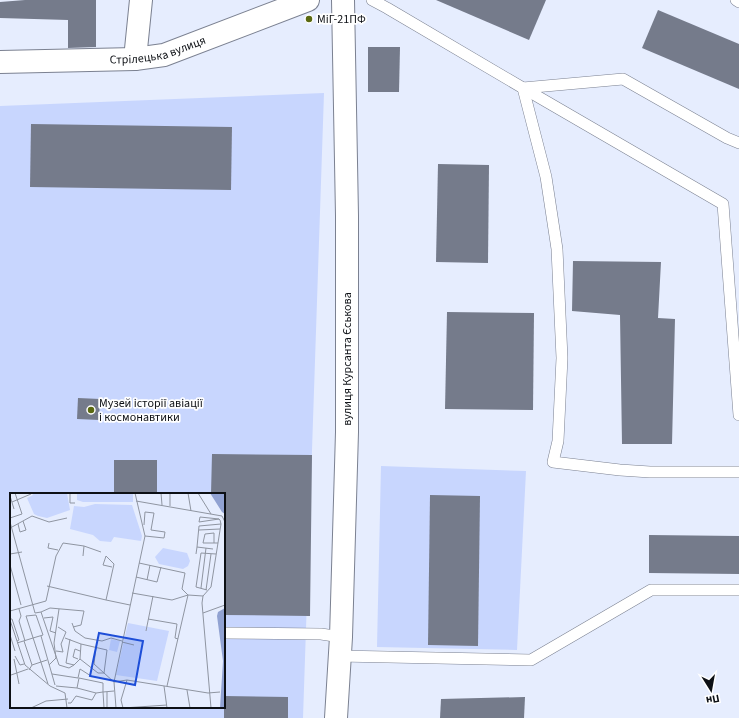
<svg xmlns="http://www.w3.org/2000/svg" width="739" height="718" viewBox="0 0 739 718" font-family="'Source Sans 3',sans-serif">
	<rect width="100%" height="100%" fill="#e6edfe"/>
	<g fill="#c8d6fe" fill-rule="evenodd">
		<path d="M324 93 303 718H0V106ZM11 494H224V707H11Z"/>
		<path d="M381 466 526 471 517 650 377 647Z"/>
	</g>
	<g fill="#757b8b">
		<path d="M25 0H96V47L68 48V20L0 18V2Z"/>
		<path d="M436 0H546L529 40Z"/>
		<path d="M658 10 739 44V89L642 48Z"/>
		<path d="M368 47H400L399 92H368Z"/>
		<path d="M31 124 232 127 231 190 30 187Z"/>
		<path d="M438 164 489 165 488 263 436 262Z"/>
		<path d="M573 261 661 262 658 318 675 319 672 444H622L620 315 572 311Z"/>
		<path d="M447 312 534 313 533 410 445 409Z"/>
		<path d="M78 398 100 399 99 420 77 419Z"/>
		<path d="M212 454 312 455 310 616 224 615V494H211Z"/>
		<rect x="114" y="460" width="43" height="34"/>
		<path d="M430 495 480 496 478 646 428 645Z"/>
		<path d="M649 535 739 536V574L649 573Z"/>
		<path d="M224 696 288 697V718H224Z"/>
		<path d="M525 697 524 718H440L441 699Z"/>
	</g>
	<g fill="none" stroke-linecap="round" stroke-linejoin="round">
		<g stroke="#7b8191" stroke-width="12">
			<g id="lane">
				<path d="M372 0 387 8 523 88 546 177 557 249 562 358 558 441 553 462 620 470 650 472H739"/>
				<path d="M736 0 739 2"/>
				<path d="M523 88 723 204 739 415"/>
				<path d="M523 88 623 79 727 138 739 143"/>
				<path d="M224 633 321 634 341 637"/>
				<path d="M339 656 531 660 651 590H739"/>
			</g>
		</g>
		<g stroke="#7b8191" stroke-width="24">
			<g id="street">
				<path d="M135 59 141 0"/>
				<path id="s1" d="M0 62 135 59 164 55 308 0"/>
			</g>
		</g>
		<g stroke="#7b8191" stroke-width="24">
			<path id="secondary" d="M336 718 341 637 347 432V216L343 0"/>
		</g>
		<use href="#lane" stroke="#fff" stroke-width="11"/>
		<use href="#street" stroke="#fff" stroke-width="22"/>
		<use href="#secondary" stroke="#fff" stroke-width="22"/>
	</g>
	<g fill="#5a6911" stroke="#fff" stroke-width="1.5">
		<circle cx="309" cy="19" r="4"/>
		<circle cx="91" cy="410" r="4"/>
	</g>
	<g text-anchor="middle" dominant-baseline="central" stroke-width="3.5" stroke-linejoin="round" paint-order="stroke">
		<g font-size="12" fill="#0d1015" stroke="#fff" text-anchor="start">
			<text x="317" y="19">МіГ-21ПФ</text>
			<text x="99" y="403">Музей історії авіації<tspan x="99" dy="14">і космонавтики</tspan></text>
		</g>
		<g font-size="12" fill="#0d1015" stroke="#fff">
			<text stroke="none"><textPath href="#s1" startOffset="159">Стрілецька вулиця</textPath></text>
			<text transform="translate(347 359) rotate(-90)">вулиця Курсанта Єськова</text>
		</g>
	</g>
	<g transform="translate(10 493)">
		<rect width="215" height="215" fill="#e6edfe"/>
		<path d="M22 0H57L60 17 37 25 28 23 24 21 17 5 23 2ZM67 0H123V9H73L67 7ZM85 11 122 12 132 43 131 48 104 44 101 49 90 48 83 42 60 36 64 13 74 14ZM153 55 177 60 180 68 178 73 173 76 149 71 145 64ZM118 130 159 138 147 188 106 182ZM101 146 110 148 107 159 99 157Z" fill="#c8d6fe"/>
		<path d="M200 0H215V21L212 19ZM215 115V215H210L213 168 207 123 208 119Z" fill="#91a2d2"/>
		<path fill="none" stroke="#8f95a1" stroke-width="1" d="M60 0V10H65M151 0 152 12M160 0V13M178 0 181 18M188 0 201 21M0 3 4 16M126 8 212 23 215 29M2 9 21 1M0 25 12 21 5 0M0 29 25 120 31 119 49 172 59 175 64 172M8 31 10 39 16 37 13 28M134 32 135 19 144 20 141 37 155 39 154 45 135 43M2 34 22 23 39 29 57 25M189 37 210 36M39 50 38 55 48 57M204 50H193L195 41 204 40V50H208M74 53 91 59M187 54 189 33 211 31M0 61 12 59M186 61 187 54 203 56M0 72 11 112M126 84 147 89 151 74M137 87 140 72M37 93 96 107 104 71 96 63 93 72 102 74M191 95 196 55M196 97 201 61M197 97 186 94 191 60 206 61M122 100 162 107 178 102 172 96 175 80 129 70M96 107 120 112M9 116 11 123 9 128 15 148M0 118 36 108 46 63 53 50 74 53 73 63M31 119 40 115 74 118 71 132 63 134M193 120 215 112M34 125 43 124 40 138 46 140M0 126H2L9 147 7 148M138 126 167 131 165 145 168 146M0 127 15 172 40 193 55 200 57 215M62 130 65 138 75 145 92 148 101 145 112 148M136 138 143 103M0 142 5 158M31 143 45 192M23 145 33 142 26 122 16 123 38 191M55 145 71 151 70 166M60 146 56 170 64 172 70 166 88 180H94M14 148 22 172 19 177M112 149 124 152M7 150 23 145M71 151 97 157 94 180 104 189M86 154 84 171 94 180M46 158 53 159 51 151 56 139 48 134M5 163 10 172 14 171M4 166 9 191M68 166 63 164 65 156 70 158M22 172 37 167M39 172 46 165 44 150 49 116M42 181 68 185M1 182 18 176M68 185 70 176 81 183M104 189 117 187 198 200 210 199M46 193 67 195M154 193 157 215M157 193 178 102 193 103M67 195 69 185 93 190V199L104 198M67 195 86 200M177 197 180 215M93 199 94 215M97 199V215M58 210H61L66 203 82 207 86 200 93 199M21 215 36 208 58 206M106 215 104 189 135 43 125 0M113 215 157 212M113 215 111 207 117 187M201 215 192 110 193 103 201 94 211 31 210 27 209 26 190 24 189 29 209 26"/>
		<path fill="#1d4ed8" fill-opacity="0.15" stroke="#1d4ed8" stroke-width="2" d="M89 140 133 148 125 192 80 183Z"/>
		<rect width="215" height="215" fill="none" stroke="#0d1015" stroke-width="2"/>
	</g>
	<g transform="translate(711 690) rotate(169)" stroke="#ffffff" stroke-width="3" paint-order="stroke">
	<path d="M0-3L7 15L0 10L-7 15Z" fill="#0d1015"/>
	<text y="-6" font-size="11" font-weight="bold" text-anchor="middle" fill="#0d1015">Пн</text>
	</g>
</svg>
